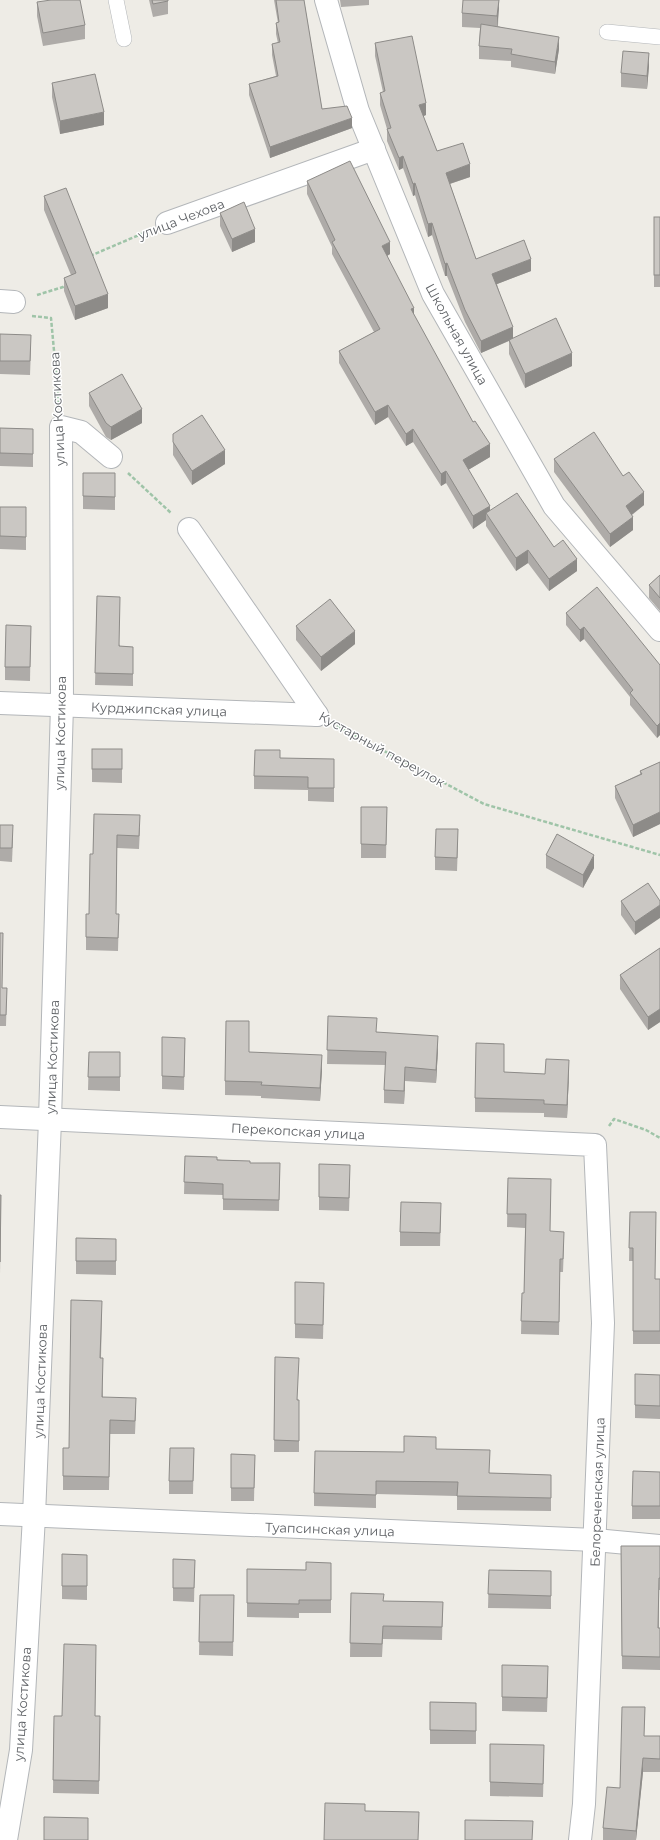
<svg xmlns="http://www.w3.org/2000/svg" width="660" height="1840" viewBox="0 0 660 1840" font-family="Montserrat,sans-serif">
	<rect width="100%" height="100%" fill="#eeece6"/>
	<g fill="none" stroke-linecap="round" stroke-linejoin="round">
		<g stroke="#b3b6b9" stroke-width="16">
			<g id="service">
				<path d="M116 0 124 39"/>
				<path d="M607 32 660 37"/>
			</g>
		</g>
		<g stroke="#b3b6b9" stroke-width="24">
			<g id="minor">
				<path d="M326 0 358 111 433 294 554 506 660 630"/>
				<path d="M167 223 374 149"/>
				<path d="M0 301 14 302"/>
				<path d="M189 529 317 715"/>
				<path d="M0 703 317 715"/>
				<path d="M0 1117 595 1145 603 1323 584 1804 580 1840"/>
				<path d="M0 1514 595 1540 660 1546"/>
				<path d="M6 1840 21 1750 34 1516 50 1120 62 705 61 427 81 432 111 457"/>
			</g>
		</g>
		<g stroke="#9fc4a8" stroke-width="2.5" stroke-dasharray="4 2" stroke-linecap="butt">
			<path d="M90 256 146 232"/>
			<path d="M37 295 63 287 65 285"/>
			<path d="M32 316 51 318 59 405"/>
			<path d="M128 473 171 513"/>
			<path d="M337 726 484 804 660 855"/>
			<path d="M609 1126 614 1119 646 1130 660 1138"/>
		</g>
		<use href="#service" stroke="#fff" stroke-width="15"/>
		<use href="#minor" stroke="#fff" stroke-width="22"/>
	</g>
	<g fill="#aeaba8">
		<path d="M149 0H168V14L153 17Z"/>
		<path d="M274 0H304L322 109 352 128 270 158 249 95V84L276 76 272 55V44L278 43 276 34V23H278Z"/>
		<path d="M340 0H369V5L341 7Z"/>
		<path d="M499 0 498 26 559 49 555 74 511 67V61L479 59V46L480 28 462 27V13Z"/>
		<path d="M37 2 85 25V39L43 46 37 16Z"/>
		<path d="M375 43 426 115 423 116 437 151 470 177 450 184 476 259 531 271 497 284 513 338 572 366 525 388 509 354V341L481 353 465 322 447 276H445L432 235 428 237 415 195 413 196 403 168 399 170 387 141V129L380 105V93L383 92 375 56Z"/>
		<path d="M649 66 647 89 621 87V73Z"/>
		<path d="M52 83 104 125 60 134 52 97Z"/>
		<path d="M307 181 390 254 387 256 414 315 490 457 468 470 490 511 554 547 577 571 549 591 528 563 516 571 486 526V520L473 529 446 483 441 486 413 442 406 446 388 417 375 425 339 363V351L374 332 332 254V247L307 194Z"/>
		<path d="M44 196 108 308 75 320 64 291V278L71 275 44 210Z"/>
		<path d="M220 213 255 242 232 252 220 226Z"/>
		<rect x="654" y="217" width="6" height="70"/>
		<path d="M0 334 31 348 30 375 0 374Z"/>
		<path d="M89 393 142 423 111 440 106 437 89 406Z"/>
		<path d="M0 428 33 429V467L0 466Z"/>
		<path d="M173 434 225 464 192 485 173 455Z"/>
		<path d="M554 459 623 476 644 505 632 515 633 530 610 547 554 472Z"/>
		<path d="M83 473 115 486V510L83 509Z"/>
		<path d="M0 507 26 521V550L0 549Z"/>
		<path d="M660 575V611L649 598V585Z"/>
		<path d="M97 596 120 646 133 647V686L95 685Z"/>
		<path d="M566 613 660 665V735L657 738 630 705V697L584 639 580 642 566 625Z"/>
		<path d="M31 626 30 681 5 680V667Z"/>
		<path d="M296 626 355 644 321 671 296 640Z"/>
		<path d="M122 749V783L92 782V769Z"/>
		<path d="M280 758 334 773V802L308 801V790L254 789V776Z"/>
		<path d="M660 762V824L633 837 615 798V786L640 774V771Z"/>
		<path d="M361 807H387L386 858H361Z"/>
		<path d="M94 814 140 828 139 849 117 848 116 914H119L118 951 86 950V937L89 914 93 854Z"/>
		<path d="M0 825 13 839 12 862 0 861Z"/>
		<path d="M458 843 457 871 435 870V857Z"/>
		<path d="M546 855 594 868 583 888 546 868Z"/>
		<path d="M621 901H660L635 935 621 915Z"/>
		<path d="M0 933 2 988H7L6 1026H0Z"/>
		<path d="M660 948V1022L648 1030 620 989V975Z"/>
		<path d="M328 1016 377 1032 438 1049 436 1083 405 1081 404 1104 384 1103V1090L386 1065 327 1064Z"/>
		<path d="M185 1038 184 1090 162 1089V1076Z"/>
		<path d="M89 1052H120V1091L88 1090Z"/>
		<path d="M249 1052 322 1069 320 1101 261 1098V1096L225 1095V1081Z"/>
		<path d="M504 1072 545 1074 569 1073 567 1118 544 1117V1113L475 1112V1098Z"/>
		<path d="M185 1156 250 1163H280L279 1211 223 1210V1195L184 1194Z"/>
		<path d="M319 1164 350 1179 349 1211 319 1210Z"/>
		<path d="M508 1178 550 1231 564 1245 563 1272H560L559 1335 521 1334 522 1293H524L525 1228 507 1227Z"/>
		<path d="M0 1195H1L0 1276Z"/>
		<path d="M630 1212 655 1279H660V1344H633V1261H629Z"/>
		<path d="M441 1216 440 1246H400V1232Z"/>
		<path d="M116 1239V1275L76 1274V1261Z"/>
		<path d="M295 1282 324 1296 323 1339 295 1338Z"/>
		<path d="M102 1314 101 1358 103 1397 136 1411 135 1434H110L109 1490H63V1448H69Z"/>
		<path d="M275 1357 298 1400 299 1412V1452H274Z"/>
		<path d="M635 1374 660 1375V1419L635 1418Z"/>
		<path d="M194 1448 193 1494H169V1481Z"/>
		<path d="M436 1449 490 1473 551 1475V1511L457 1510V1496L376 1494V1508L314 1506V1493L404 1452Z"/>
		<path d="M231 1454 255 1455 254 1501H231Z"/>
		<path d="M660 1472V1519H632V1506Z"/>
		<path d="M621 1546H660V1590H659V1628H660V1670L622 1669Z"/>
		<path d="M62 1554 87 1555V1600L62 1599Z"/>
		<path d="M173 1559 195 1560 194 1602 173 1601Z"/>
		<path d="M331 1563V1613H299V1618L247 1617V1569L306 1570Z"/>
		<path d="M489 1570 551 1571V1609L488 1608Z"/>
		<path d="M351 1593 384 1601 443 1602 442 1640 383 1639 382 1657H350Z"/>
		<path d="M200 1595H234L233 1656 199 1655Z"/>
		<path d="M548 1680 547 1712 502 1711V1697Z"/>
		<path d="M430 1702 476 1703V1744H430Z"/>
		<path d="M645 1707 644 1736H660V1772H643L636 1840H603V1828L620 1788Z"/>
		<path d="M54 1716H100L99 1794 53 1793Z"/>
		<path d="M490 1744 544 1759 543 1797 490 1796Z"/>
	</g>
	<g fill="#8d8b88">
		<path d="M499 0V8L497 29V16Z"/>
		<path d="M559 37V49L555 74V62Z"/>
		<path d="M649 53V66L647 89V76Z"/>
		<path d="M426 103V115L419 118V105Z"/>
		<path d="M104 112V125L60 134V121Z"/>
		<path d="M352 118V128L270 158V147Z"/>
		<path d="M403 156V168L399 170V158Z"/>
		<path d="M470 164V177L446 185V173Z"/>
		<path d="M415 183V195L413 196V184Z"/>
		<path d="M432 223V235L428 237V224Z"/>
		<path d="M255 229V242L232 252V239Z"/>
		<path d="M390 242V254L382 259V246Z"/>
		<path d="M531 259V271L492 286V274Z"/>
		<path d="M447 263V276H445V264Z"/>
		<path d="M108 294V308L75 320V306Z"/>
		<path d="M414 308V320L411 309Z"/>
		<path d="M513 327V339L481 353V341Z"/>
		<path d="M572 353V366L525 388V374Z"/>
		<path d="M388 405V417L375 425V412Z"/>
		<path d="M142 409V423L111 440V427Z"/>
		<path d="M413 429V442L406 446V434Z"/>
		<path d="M490 444V457L463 473V460Z"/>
		<path d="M225 450V464L192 485V471Z"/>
		<path d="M446 471V483L441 486V474Z"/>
		<path d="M644 492V505L626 519V506Z"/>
		<path d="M490 506V518L486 513V520L473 529V516Z"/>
		<path d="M633 517V530L610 547V534Z"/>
		<path d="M528 550V563L516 571V558Z"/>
		<path d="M577 559V571L549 591V579Z"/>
		<path d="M584 627V639L580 642V630Z"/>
		<path d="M355 631V644L321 671V657Z"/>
		<path d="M660 723V735L657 738V726Z"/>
		<path d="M660 812V824L633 837V825Z"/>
		<path d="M594 855V868L583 888V875Z"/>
		<path d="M660 905V918L635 935V922Z"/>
		<path d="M660 1009V1022L648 1030V1017Z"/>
		<path d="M438 1036V1049L436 1083V1070Z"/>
		<path d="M322 1055V1069L320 1101V1088Z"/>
		<path d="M569 1060V1073L567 1118V1105Z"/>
		<path d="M405 1067V1081L404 1104V1091Z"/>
		<path d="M643 1758V1772L636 1840V1831Z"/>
	</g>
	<g fill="#cac7c3" stroke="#8d8b88">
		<path d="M51 0H80L85 25 43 33 37 2Z"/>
		<path d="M152 0H168V1L153 4Z"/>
		<path d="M276 0H304L322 109 347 106 352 118 270 147 249 84 278 76 272 44 280 42 276 23 279 22Z"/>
		<path d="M463 0H499L497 16 462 13Z"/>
		<path d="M481 24 559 37 555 62 511 54 512 49 479 46Z"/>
		<path d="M412 36 426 103 419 105 437 151 463 143 470 164 446 173 476 259 524 240 531 259 492 274 513 327 481 341 465 310 447 263 445 264 432 223 428 224 415 183 413 184 403 156 399 158 387 129 391 128 380 93 385 91 375 43Z"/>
		<path d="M623 51 649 53 647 76 621 73Z"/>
		<path d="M95 74 104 112 60 121 52 83Z"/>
		<path d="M350 161 390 242 382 246 414 308 411 309 473 422 475 421 490 444 463 460 490 506 473 516 446 471 441 474 413 429 406 434 388 405 375 412 339 351 380 329 332 242 335 240 307 181Z"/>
		<path d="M66 188 108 294 75 306 64 278 76 273 44 196Z"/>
		<path d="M244 202 255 229 232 239 220 213Z"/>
		<rect x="654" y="217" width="6" height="58"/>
		<path d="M556 318 572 353 525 374 509 340Z"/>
		<path d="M0 334 31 335 30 361H0Z"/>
		<path d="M122 374 142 409 111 427 106 423 89 393Z"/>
		<path d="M202 415 225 450 192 471 173 442V434Z"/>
		<path d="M0 428 33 429V454L0 453Z"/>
		<path d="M594 432 623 476 629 472 644 492 626 506 633 517 610 534 554 459Z"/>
		<path d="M83 473H115V497L83 496Z"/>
		<path d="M517 493 554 547 563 540 577 559 549 579 528 550 516 558 486 513Z"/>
		<path d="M0 507H26V537L0 536Z"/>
		<path d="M660 575V598L649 585Z"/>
		<path d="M597 587 660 665V723L657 726 630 693 633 690 584 627 580 630 566 613Z"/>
		<path d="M97 596 120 597 119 646 133 647V674L95 673Z"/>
		<path d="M330 599 355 631 321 657 296 626Z"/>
		<path d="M6 625 31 626 30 667H5Z"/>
		<rect x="92" y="749" width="30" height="20"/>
		<path d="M255 750H280V758L334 759V788H308V777L254 776Z"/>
		<path d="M660 762V812L633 825 615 786 642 774 640 771Z"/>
		<path d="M361 807H387L386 845 361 844Z"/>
		<path d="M94 814 140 815 139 836 117 835 116 914H119L118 938 86 937V914H89L90 854H93Z"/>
		<path d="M0 825H13L12 848H0Z"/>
		<path d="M436 829H458L457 858 435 857Z"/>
		<path d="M557 834 594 855 583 875 546 855Z"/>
		<path d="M648 883 660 901V905L635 922 621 901Z"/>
		<path d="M0 933H3L2 988H7L6 1015H0Z"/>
		<path d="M660 948V1009L648 1017 620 975Z"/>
		<path d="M328 1016 377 1018 376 1032 438 1036 436 1070 405 1067 404 1091 384 1090 386 1052 327 1050Z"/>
		<path d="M226 1021H249V1052L322 1055 320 1088 261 1085 262 1082 225 1081Z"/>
		<path d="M162 1037 185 1038 184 1077 162 1076Z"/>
		<path d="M476 1043 504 1044V1072L545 1074 546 1059 569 1060 567 1105 544 1104V1100L475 1098Z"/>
		<path d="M89 1052H120V1077H88Z"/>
		<path d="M185 1156 217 1157V1160L250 1161V1163H280L279 1200 223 1199V1184L184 1182Z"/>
		<path d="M319 1164 350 1165 349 1198 319 1197Z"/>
		<path d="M508 1178 551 1179 550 1231 564 1232 563 1259H560L559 1322 521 1321 522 1293H524L526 1214H507Z"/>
		<path d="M0 1195H1L0 1262Z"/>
		<path d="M401 1202 441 1203 440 1233 400 1232Z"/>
		<path d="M630 1212H656L655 1279H660V1331H633V1248H629Z"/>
		<path d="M76 1238 116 1239V1261H76Z"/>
		<path d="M295 1282 324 1283 323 1325 295 1324Z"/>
		<path d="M71 1300 102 1301 100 1358H103L102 1397 136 1398 135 1421 110 1420 109 1477 63 1476V1448H69Z"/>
		<path d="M275 1357 299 1358 297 1400H299V1441L274 1440Z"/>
		<path d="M635 1374 660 1375V1406L635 1405Z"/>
		<path d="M404 1436 436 1437V1449L490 1450 489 1473 551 1475V1498L457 1496 458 1482 376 1481V1495L314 1493 315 1451 404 1452Z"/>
		<path d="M170 1448H194L193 1481H169Z"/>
		<path d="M231 1454 255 1455 254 1488H231Z"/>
		<path d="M633 1471 660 1472V1506H632Z"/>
		<path d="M621 1546H660V1578H659L658 1628H660V1657L622 1656Z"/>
		<path d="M62 1554 87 1555V1586H62Z"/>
		<path d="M173 1559 195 1560 194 1588H173Z"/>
		<path d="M306 1562 331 1563V1600H299V1604L247 1603V1569L306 1570Z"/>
		<path d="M489 1570 551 1571V1596L488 1594Z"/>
		<path d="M351 1593 384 1594 383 1601 443 1602 442 1627 383 1626 382 1644 350 1643Z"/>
		<path d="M200 1595H234L233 1642H199Z"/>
		<path d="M64 1644 96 1645 95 1716H100L99 1781 53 1780 54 1716H62Z"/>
		<path d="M502 1665 548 1666 547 1698 502 1697Z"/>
		<path d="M430 1702 476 1703V1731L430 1730Z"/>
		<path d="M622 1707H645L644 1736H660V1759L643 1758 636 1831 603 1828 607 1787 620 1788Z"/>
		<path d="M490 1744 544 1745 543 1784 490 1782Z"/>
		<path d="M325 1803 365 1804V1811L419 1812 418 1840H324Z"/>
		<path d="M44 1817 88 1818V1840H44Z"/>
		<path d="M465 1820 533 1821 532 1840H465Z"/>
	</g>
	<g text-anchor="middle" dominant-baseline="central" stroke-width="3" stroke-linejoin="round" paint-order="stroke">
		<g font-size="13" fill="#5e6165" stroke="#fff">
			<text transform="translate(181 219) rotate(-21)">улица Чехова</text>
			<text transform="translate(457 334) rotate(61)">Школьная улица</text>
			<text transform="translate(57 409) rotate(-93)">улица Костикова</text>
			<text transform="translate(159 709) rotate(2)">Курджипская улица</text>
			<text transform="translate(60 733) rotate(-89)">улица Костикова</text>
			<text transform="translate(382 749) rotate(29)">Кустарный переулок</text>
			<text transform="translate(52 1057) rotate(-88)">улица Костикова</text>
			<text transform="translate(298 1131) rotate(3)">Перекопская улица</text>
			<text transform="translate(40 1381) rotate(-88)">улица Костикова</text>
			<text transform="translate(597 1492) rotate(-88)">Белореченская улица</text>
			<text transform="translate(330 1529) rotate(2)">Туапсинская улица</text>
			<text transform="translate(22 1704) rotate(-86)">улица Костикова</text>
		</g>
	</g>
</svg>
